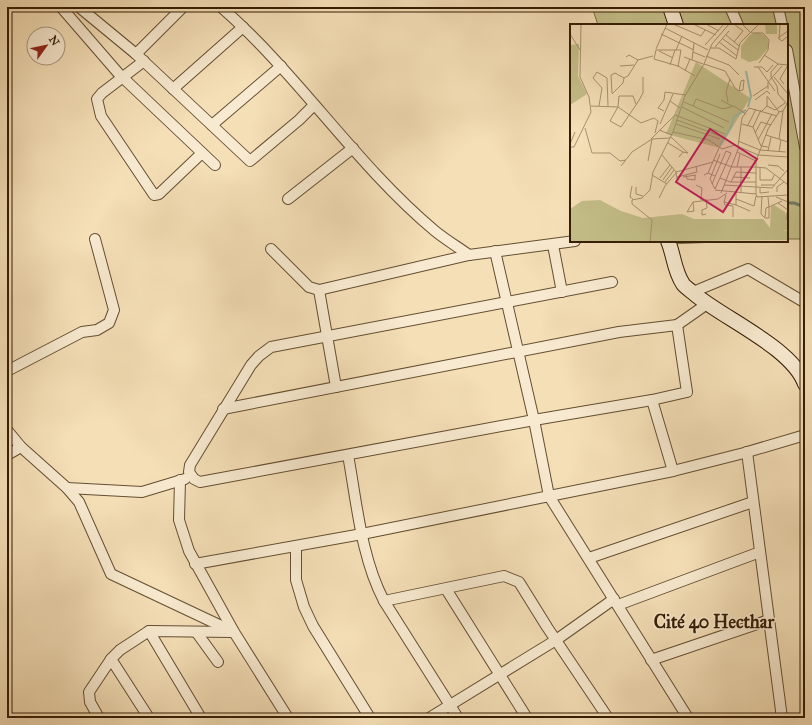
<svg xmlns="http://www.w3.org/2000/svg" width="812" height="725" viewBox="0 0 812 725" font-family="'IM FELL Great Primer',serif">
	<rect width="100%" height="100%" fill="#f5dfb7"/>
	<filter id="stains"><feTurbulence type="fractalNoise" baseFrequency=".005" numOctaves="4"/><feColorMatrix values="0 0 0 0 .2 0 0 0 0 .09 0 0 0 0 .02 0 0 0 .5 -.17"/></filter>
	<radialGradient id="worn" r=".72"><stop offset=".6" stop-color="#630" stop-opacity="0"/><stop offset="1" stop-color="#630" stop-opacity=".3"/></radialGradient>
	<g fill="#c4bf89" stroke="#7c6e46">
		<path d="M592 7H805V239H787V25H598Z"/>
		<path d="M668 241H741L669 244Z"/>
	</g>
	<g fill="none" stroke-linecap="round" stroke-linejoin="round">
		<path stroke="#727d69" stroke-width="3" d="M787 203H794L805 207"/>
		<g stroke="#644e31" stroke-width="12">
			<g id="street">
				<path d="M61 7 119 74 215 165"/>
				<path d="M79 7 136 54 250 161 299 120 314 105"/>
				<path d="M221 7C299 75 355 164 435 231 446 240 458 247 469 255"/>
				<path d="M730 7 738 25"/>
				<path d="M778 7 782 25"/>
				<path d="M787 50 805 147"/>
				<path d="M136 54 183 7"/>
				<path d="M144 61 102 93 97 99 101 116 154 195 159 194 202 153"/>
				<path d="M173 89 243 27"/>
				<path d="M212 125 281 66"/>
				<path d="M288 199 353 148"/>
				<path d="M553 245 562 292"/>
				<path d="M271 249 309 287 319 290 469 255 575 241"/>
				<path d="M495 251 534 420 549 496 688 718"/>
				<path d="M612 282 271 347 259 356 251 365 190 465 189 472 194 479 200 482 534 420 652 400 687 392 677 325"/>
				<path d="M319 290 336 387"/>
				<path d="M693 292 748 269 804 302"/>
				<path d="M7 371 82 332 97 330 109 323 114 310 95 239"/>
				<path d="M652 400 673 471"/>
				<path d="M223 409 619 332 677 325 707 304"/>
				<path d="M7 430 21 447 67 488 79 502 111 574 234 632"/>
				<path d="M747 452 782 718"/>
				<path d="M7 455 21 447"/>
				<path d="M348 455C357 504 361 557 384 601L458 718"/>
				<path d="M180 480 179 520 189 551 234 632 288 718"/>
				<path d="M67 488 142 492 185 479"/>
				<path d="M296 546V580L304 607 313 626 370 718"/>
				<path d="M589 558 753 502"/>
				<path d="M195 564 362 534 673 471 744 453 805 435"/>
				<path d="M446 589 527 718"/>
				<path d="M384 601 504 576 519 582 547 627 608 718"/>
				<path d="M618 605 760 552"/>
				<path d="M149 631 201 718"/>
				<path d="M197 633 218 662"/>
				<path d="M651 660 769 620"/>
				<path d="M99 718 90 702 89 692 111 659"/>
				<path d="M149 718 111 659 120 650 149 631 232 632"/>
				<path d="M429 718 556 640 614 599"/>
			</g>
		</g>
		<g stroke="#341d04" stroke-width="16">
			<g id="secondary">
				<path d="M670 7 676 25"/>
				<path d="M668 241C674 255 674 271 683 284 687 289 693 292 697 296 727 320 793 349 805 384"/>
			</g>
		</g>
		<use href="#street" stroke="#f8ead0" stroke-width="10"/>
		<use href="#secondary" stroke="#f8ead0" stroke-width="14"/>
	</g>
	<g text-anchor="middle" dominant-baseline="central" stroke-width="3" stroke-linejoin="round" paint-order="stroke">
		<g font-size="18" font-weight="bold" fill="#341d04" stroke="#f8ead0">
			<text x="714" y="622">Cité 40 Hecthar</text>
		</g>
	</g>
	<g transform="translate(570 24)">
		<rect width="218" height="218" fill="#f5dfb7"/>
		<path d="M195 0H207V10H196ZM187 8 194 11 198 16 199 23 188 36 179 38 171 34V22L180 11ZM9 20 8 52 17 70 0 81V21ZM126 38 180 74 150 124 96 110ZM30 176 51 187 73 194 112 190 124 195H193L200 204 201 182 204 181 215 188 218 206 212 207H218V216L0 218V185L12 177Z" fill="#c4bf89"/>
		<path fill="none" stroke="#9cbdad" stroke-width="2" d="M176 47 181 72 178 83M150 121 161 103 164 93 176 86"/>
		<path fill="none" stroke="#a8916f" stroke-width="1" d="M103 0 131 12 135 6M123 0 146 11M136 0 149 7M172 0 181 9H193L199 16 198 26 189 39M210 0 209 15 212 17 218 12M95 4 138 26M0 10 10 26M91 10 124 26M156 11 169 22M208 14 218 7M153 15 168 26M149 18 167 32M164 18 173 7 164 0M135 21 154 0M145 23 159 7M140 24H149L166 35 170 19 189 0M86 25 97 0M86 26 84 35 108 42 125 52M86 26H111L108 43M106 26 112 12M89 27 103 34M123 28 135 33M194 31 208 40 218 41M136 32 159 41 169 51M56 33 59 31 68 36M114 33 133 40M122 36 124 19M134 40 155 47 165 64 169 67M208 40 201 48V53L207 62 208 70 218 81M100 41 105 26M50 42 64 41M184 43H192L197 48 203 41M188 43 205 67M115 47 120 35M204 53 218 70M214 60 210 55 218 41M198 65V58L212 42M169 67 173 66 174 56M169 67 171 57 174 56M42 69 41 51 45 49 54 54M42 70 53 59 54 54 58 52 68 36 83 32M183 72 198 62M197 72 209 88M151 76 162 82M185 76 197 67 200 70M100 77 110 84M114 78 159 98M158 78 156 68 160 55M66 80 63 72H49L48 83 40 97 51 103 68 78 73 69V53M21 82 48 83 71 99 84 94 88 97 85 109M29 82 32 64 23 54 27 48 37 54 38 82M123 82 126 75 153 85 164 82 176 90M197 82 205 86 215 79M112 83 154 104M94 87 88 84 94 76 95 68 115 71M192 87 197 82V73M107 96 153 113M90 100 103 70M106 100 150 115M172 100 183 103 191 122 198 123M178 101 186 85M183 103 191 86M15 104 22 129H40L50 137 56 136M89 106 102 111M103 108 139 116 152 125 165 121 188 131 218 133M185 109 191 98 201 101M196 111 218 118M101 113 118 129 113 128M81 115 105 91 155 110M209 115 213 87 218 78M188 116 202 90M168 117 190 126 216 128M98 119 113 128 109 133M0 120 5 108M168 122 172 94 179 84 207 92M0 123H4L21 88 19 73 10 53 11 0M198 127 201 113M167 128 186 137M209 128 211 116M150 130 140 155 145 165 161 129 156 127M92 131 106 148 107 155M143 136 162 143H186M78 137 82 115M198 141 208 142 214 147M51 142 62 128 82 115 100 114M167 143 170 130M186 143 196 144 217 160 218 163M190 143V156H202L204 151M106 148 143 138M138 149 149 124M82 151 97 160M116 151 117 155 125 156V151M134 151 138 149 145 152M107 153 127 148 126 142M113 153 126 151M163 153 180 154M90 154 100 141M150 154 160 158H186M93 156 102 143M95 158 104 146M161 158 166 148 186 149M142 160 156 127M126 161 132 164 131 176M154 161 202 164 218 145M191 161H204M62 162 60 173 63 175M66 163V170L73 172M190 164V169L199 168M145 166 186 170 187 173 218 171M207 168V163L214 158M151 169 169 123M166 169V181L180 187M171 169V143M186 170V137L198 105 209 88 213 87M156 171 154 178 166 181M192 172 191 190 195 194H199V183L212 177M206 173 218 178M89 174 95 162 106 149M166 175 184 182 186 172M123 178 124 187 117 188 123 178 148 175 157 169M154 178 155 181 163 182V193M208 179 218 186M218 186 216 192 218 200M136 190 132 191V186L137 184 136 175M195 193 196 184 199 183 198 173M80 218 82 196 62 180V176L72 174 80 166 83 148 103 108 115 72 134 40 142 20 159 0"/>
		<path fill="#c2185b" fill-opacity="0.15" stroke="#c2185b" stroke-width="2" d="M140 105 187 135 153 188 106 158Z"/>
		<rect width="218" height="218" fill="none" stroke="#341d04" stroke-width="2"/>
	</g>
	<rect width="812" height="725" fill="none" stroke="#f5dfb7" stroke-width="24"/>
	<rect x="8" y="8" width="796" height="709" fill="none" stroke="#341d04" stroke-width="2"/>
	<rect x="12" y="12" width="788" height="701" fill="none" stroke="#341d04"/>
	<g transform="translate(46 46) rotate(57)"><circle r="19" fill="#f8ead0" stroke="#aa987e"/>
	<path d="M0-3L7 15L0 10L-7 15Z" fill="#8f2418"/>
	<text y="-6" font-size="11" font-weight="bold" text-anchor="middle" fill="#341d04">N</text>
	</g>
	<rect width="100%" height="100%" filter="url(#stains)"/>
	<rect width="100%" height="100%" fill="url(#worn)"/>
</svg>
